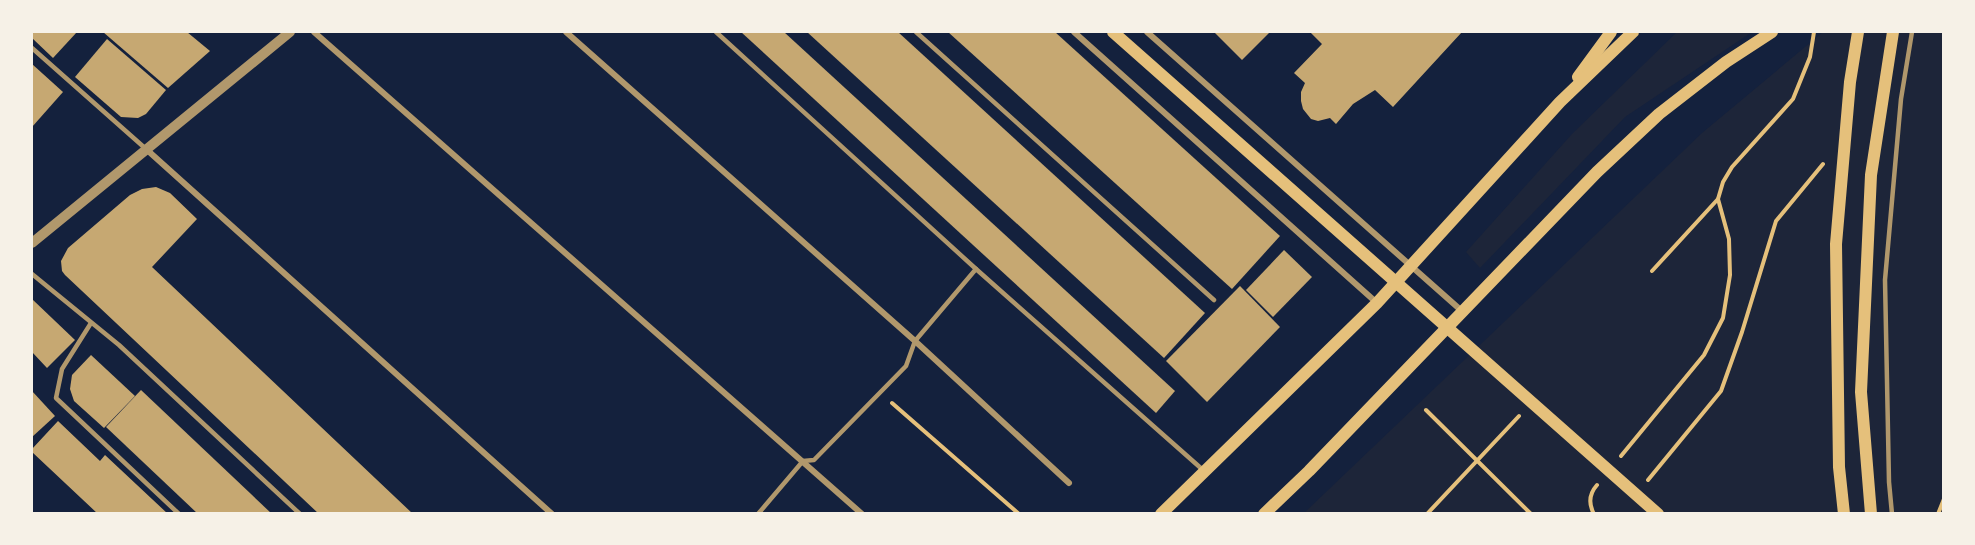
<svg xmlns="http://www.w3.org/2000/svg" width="1975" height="545" viewBox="0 0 1975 545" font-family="'Source Sans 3',sans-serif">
	<rect width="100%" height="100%" fill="#14213d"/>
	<g fill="#1d2539">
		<path d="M1677 32H1752L1625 117 1480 268 1466 252 1572 134Z"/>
		<path d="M1823 32H1943L1944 511 1942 513 1303 514 1702 133Z"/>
	</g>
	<g fill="#c6a872">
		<path d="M32 32H77L53 58 32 38Z"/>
		<path d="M103 32H187L210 51 168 88Z"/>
		<path d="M741 32H784L1175 391 1156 413Z"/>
		<path d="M807 32H898L1205 313 1164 358Z"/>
		<path d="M948 32H1055L1280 236 1232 289Z"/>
		<path d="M1214 32H1270L1242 60Z"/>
		<path d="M1310 32H1462L1393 107 1375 90 1353 104 1336 124 1330 118 1318 121 1311 119 1303 109 1301 101V92L1305 83 1294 73 1322 44Z"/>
		<path d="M107 39 166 90 146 114 138 118 121 117 75 77Z"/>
		<path d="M32 64 63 92 32 127Z"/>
		<path d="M156 187 170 193 197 219 152 267 413 514H319L65 275 62 271 61 261 68 248 130 195 142 189Z"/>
		<path d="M1284 250 1312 277 1273 317 1246 290Z"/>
		<path d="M1240 286 1280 327 1207 402 1166 361Z"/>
		<path d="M32 299 75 340 47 368 32 352Z"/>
		<path d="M91 355 135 396 104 428 74 401 70 389 72 375Z"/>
		<path d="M141 390 272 514H198L106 427Z"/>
		<path d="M32 391 55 416 32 437Z"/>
		<path d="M58 421 100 461 105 455 168 514H98L32 452V449Z"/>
	</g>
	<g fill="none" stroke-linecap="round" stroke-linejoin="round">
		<g stroke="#e5c07b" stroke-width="4">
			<path d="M1652 271 1718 199"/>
			<path d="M892 403 1019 514"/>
			<path d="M1426 410 1531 514"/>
			<path d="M1621 456 1704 355 1723 318 1730 275 1729 239 1718 199 1723 182 1732 167 1793 99 1810 57 1814 32"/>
			<path d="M1648 480 1721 391 1742 332 1776 221 1823 164"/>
			<path d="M1427 514 1519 416"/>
			<path d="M1594 514C1588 503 1589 494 1597 485"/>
			<path d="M1938 514 1944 499"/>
		</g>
		<g stroke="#b1986c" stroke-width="4.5">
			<path d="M716 32 976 269 1203 470"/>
			<path d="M916 32 1214 300"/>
			<path d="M32 48 146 149"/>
			<path d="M32 274 119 345 300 514"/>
			<path d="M91 323 62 369 56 398 179 514"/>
			<path d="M758 514 803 461 814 460 906 366 915 341 976 269"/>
			<path d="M1892 514 1889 482 1885 280 1901 99 1912 32"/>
		</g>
		<g stroke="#b1986c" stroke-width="6">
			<path d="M314 32 862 514"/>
			<path d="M566 32 915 341 1069 483"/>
			<path d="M1074 32 1377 303"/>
			<path d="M1147 32 1463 312"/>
			<path d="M146 149 552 514"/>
		</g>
		<path stroke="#b1986c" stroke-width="10" d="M32 243 290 32"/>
		<g stroke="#e5c07b" stroke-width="12">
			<path d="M1113 32 1658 514"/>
			<path d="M1578 77 1611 32"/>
			<path d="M1161 514 1377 303 1560 102 1633 32"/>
			<path d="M1264 514 1309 471 1597 172 1659 114 1726 62 1772 32"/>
			<path d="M1844 514 1839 467 1836 244 1850 82 1858 32"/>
			<path d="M1871 514 1861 392 1871 175 1893 32"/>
		</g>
	</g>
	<rect width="1975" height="545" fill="none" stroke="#f6f1e7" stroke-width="66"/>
</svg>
